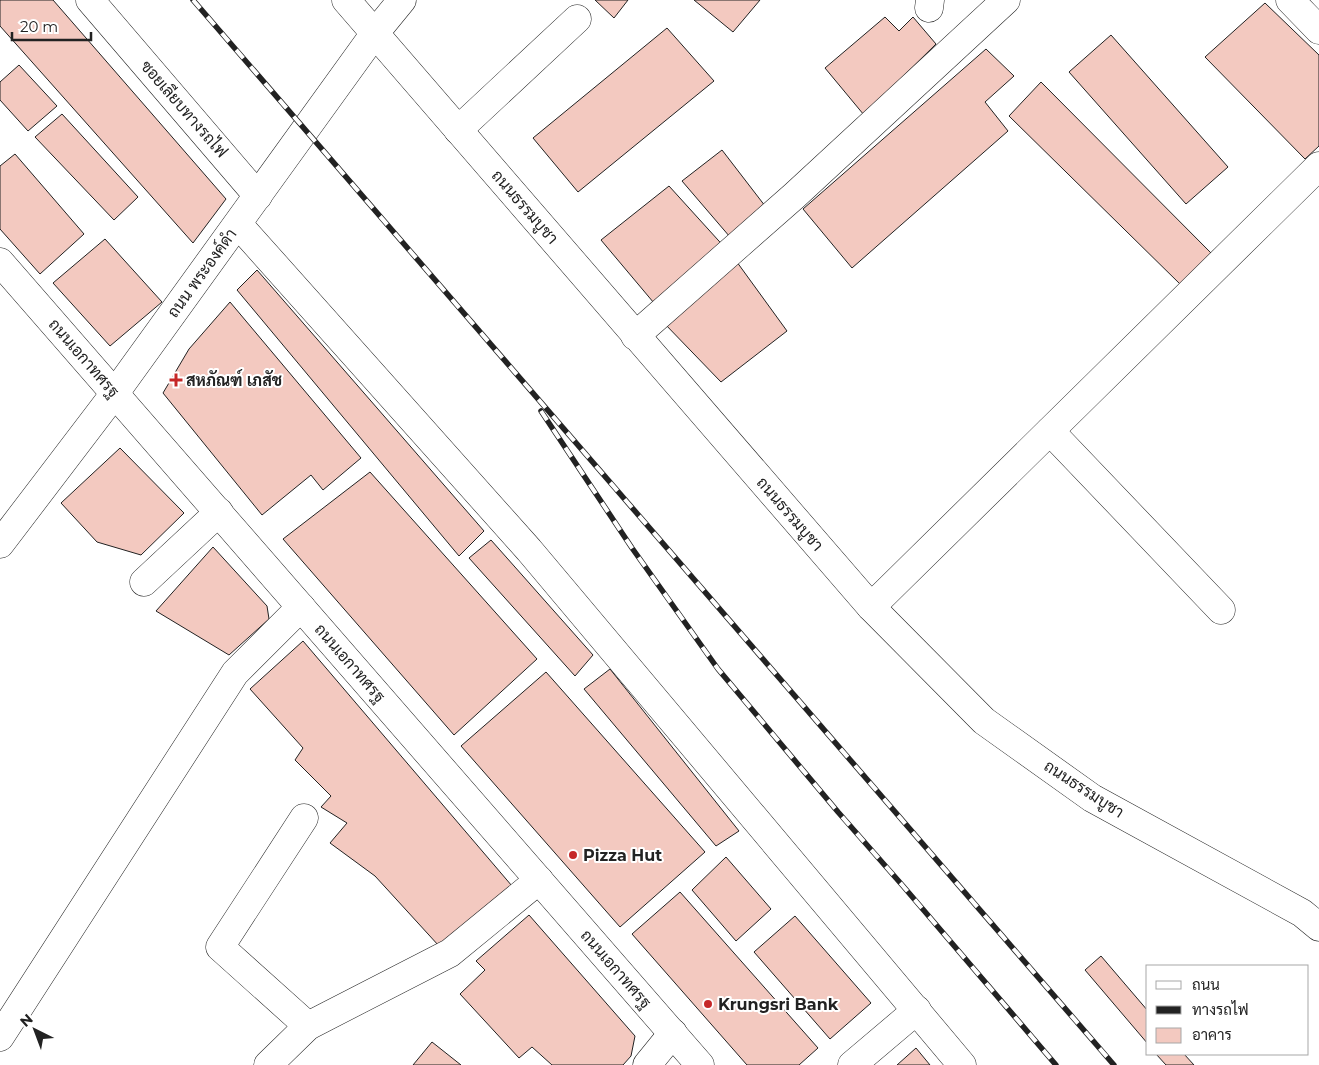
<svg xmlns="http://www.w3.org/2000/svg" width="1319" height="1065" viewBox="0 0 1319 1065" font-family="Montserrat,Sarabun,sans-serif">
	<rect width="100%" height="100%" fill="#fff"/>
	<g fill="#f3c9c0" stroke="#222">
		<path d="M0 0H53L226 199 193 243 0 26Z"/>
		<path d="M595 0H628L614 18Z"/>
		<path d="M694 0H760L733 32Z"/>
		<path d="M1265 3 1319 55V146L1305 159 1205 57Z"/>
		<path d="M885 17 899 31 913 17 936 44 864 115 825 68Z"/>
		<path d="M667 28 714 81 578 192 533 138Z"/>
		<path d="M1111 35 1228 167 1186 204 1069 72Z"/>
		<path d="M986 49 1014 76 985 102 1008 131 852 268 803 209Z"/>
		<path d="M19 65 57 106 28 131 0 100V82Z"/>
		<path d="M1041 82 1213 255 1181 285 1009 116Z"/>
		<path d="M62 114 138 197 114 220 35 137Z"/>
		<path d="M722 150 772 215 736 244 682 181Z"/>
		<path d="M15 154 84 234 40 274 0 229V166Z"/>
		<path d="M669 186 728 251 659 309 601 240Z"/>
		<path d="M105 239 162 302 110 346 53 283Z"/>
		<path d="M734 258 787 331 721 382 663 322Z"/>
		<path d="M257 270 484 531 459 556 237 290Z"/>
		<path d="M230 302 361 458 323 490 311 475 262 515 163 393 189 349Z"/>
		<path d="M120 448 184 513 141 555 97 542 61 503Z"/>
		<path d="M370 472 537 659 454 735 283 539Z"/>
		<path d="M491 540 593 655 575 676 469 558Z"/>
		<path d="M213 547 267 606 269 619 229 655 156 611Z"/>
		<path d="M303 641 512 886 439 946 375 876 330 843 347 823 321 807 331 796 295 760 303 748 250 689Z"/>
		<path d="M610 669 739 831 716 846 584 689Z"/>
		<path d="M546 672 705 852 620 927 461 746Z"/>
		<path d="M726 857 771 909 736 941 692 890Z"/>
		<path d="M680 892 818 1048 799 1065H747L632 934Z"/>
		<path d="M529 915 635 1036 631 1056 623 1065H552L532 1047 519 1058 460 994 485 970 476 961Z"/>
		<path d="M795 916 871 1003 830 1039 754 952Z"/>
		<path d="M1101 956 1148 1011V1044L1085 970Z"/>
		<path d="M432 1042 461 1065H413Z"/>
		<path d="M916 1048 930 1065H897Z"/>
		<path d="M1156 1054H1184L1194 1065H1166Z"/>
	</g>
	<g fill="none" stroke-linecap="round" stroke-linejoin="round">
		<g stroke="#222" stroke-width="29">
			<g id="minor">
				<path d="M90 0 258 196"/>
				<path d="M1290 0 1319 30"/>
				<path d="M929 8 930 0"/>
				<path d="M458 130 577 19"/>
				<path d="M238 224 529 550 962 1065"/>
				<path d="M635 336 794 196 1006 0"/>
				<path d="M1050 431 1221 610"/>
				<path d="M0 544 115 393 375 33 402 0"/>
				<path d="M144 582 219 512"/>
				<path d="M871 607 1319 166"/>
				<path d="M304 818 220 947 308 1026"/>
				<path d="M0 1037 235 673 301 607"/>
				<path d="M268 1065 308 1026 450 953 539 880"/>
				<path d="M647 1065 673 1033"/>
				<path d="M852 1065 917 1010"/>
			</g>
		</g>
		<g stroke="#222" stroke-width="29">
			<g id="major">
				<path d="M346 0 871 607 984 721 1092 798 1302 913 1319 927"/>
				<path d="M0 262 700 1065"/>
			</g>
		</g>
		<use href="#minor" stroke="#fff" stroke-width="28"/>
		<use href="#major" stroke="#fff" stroke-width="28"/>
		<g stroke="#222" stroke-width="5.5">
			<g id="rail">
				<path d="M193 0 1114 1065"/>
				<path d="M541 411 632 548 718 669 838 812 903 886 1056 1065"/>
			</g>
		</g>
		<use href="#rail" stroke="#fff" stroke-width="4" stroke-dasharray="11" stroke-linecap="butt"/>
	</g>
	<g fill="#c62828" stroke="#fff" stroke-width="2">
		<path d="M173.5 372.5h5v5h5v5h-5v5h-5v-5h-5v-5h5z"/>
		<circle cx="573" cy="855" r="5"/>
		<circle cx="708" cy="1004" r="5"/>
	</g>
	<g text-anchor="middle" dominant-baseline="central" stroke-width="4" stroke-linejoin="round" paint-order="stroke">
		<g font-size="16" fill="#222" stroke="#fff">
			<text transform="translate(184 109) rotate(49)">ซอยเลียบทางรถไฟ</text>
			<text transform="translate(525 207) rotate(49)">ถนนธรรมบูชา</text>
			<text transform="translate(202 273) rotate(-54)">ถนน พระองค์ดำ</text>
			<text transform="translate(84 358) rotate(49)">ถนนเอกาทศรฐ</text>
			<text transform="translate(790 514) rotate(49)">ถนนธรรมบูชา</text>
			<text transform="translate(350 663) rotate(49)">ถนนเอกาทศรฐ</text>
			<text transform="translate(1084 789) rotate(33)">ถนนธรรมบูชา</text>
			<text transform="translate(616 969) rotate(49)">ถนนเอกาทศรฐ</text>
		</g>
		<g font-size="16" font-weight="bold" fill="#222" stroke="#fff" text-anchor="start">
			<text x="186" y="380">สหภัณฑ์ เภสัช</text>
			<text x="583" y="855">Pizza Hut</text>
			<text x="718" y="1004">Krungsri Bank</text>
		</g>
	</g>
	<rect x="1146" y="965" width="162" height="90" fill="#ffffff" stroke="#a7a7a7"/>
	<rect x="1156" y="981" width="25" height="8" fill="#ffffff" stroke="#a7a7a7"/>
	<text x="1192" y="990" font-size="15" fill="#222222">ถนน</text>
	<rect x="1156" y="1006" width="25" height="8" fill="#222222" stroke="#a7a7a7"/>
	<text x="1192" y="1015" font-size="15" fill="#222222">ทางรถไฟ</text>
	<rect x="1156" y="1028" width="25" height="15" fill="#f3c9c0" stroke="#a7a7a7"/>
	<text x="1192" y="1040" font-size="15" fill="#222222">อาคาร</text>
	<g transform="translate(35 1030) rotate(318)" stroke="#ffffff" stroke-width="4" paint-order="stroke">
	<path d="M0-4L9 19L0 12L-9 19Z" fill="#222222"/>
	<text y="-8" font-size="14" font-weight="bold" text-anchor="middle" fill="#222222">N</text>
	</g>
	<path d="M12 32v8h79v-8" fill="none" stroke="#222222" stroke-width="2.5"/>
	<text x="20" y="32" font-size="15" fill="#222222" stroke="#ffffff" stroke-width="4" paint-order="stroke">20 m</text>
</svg>
